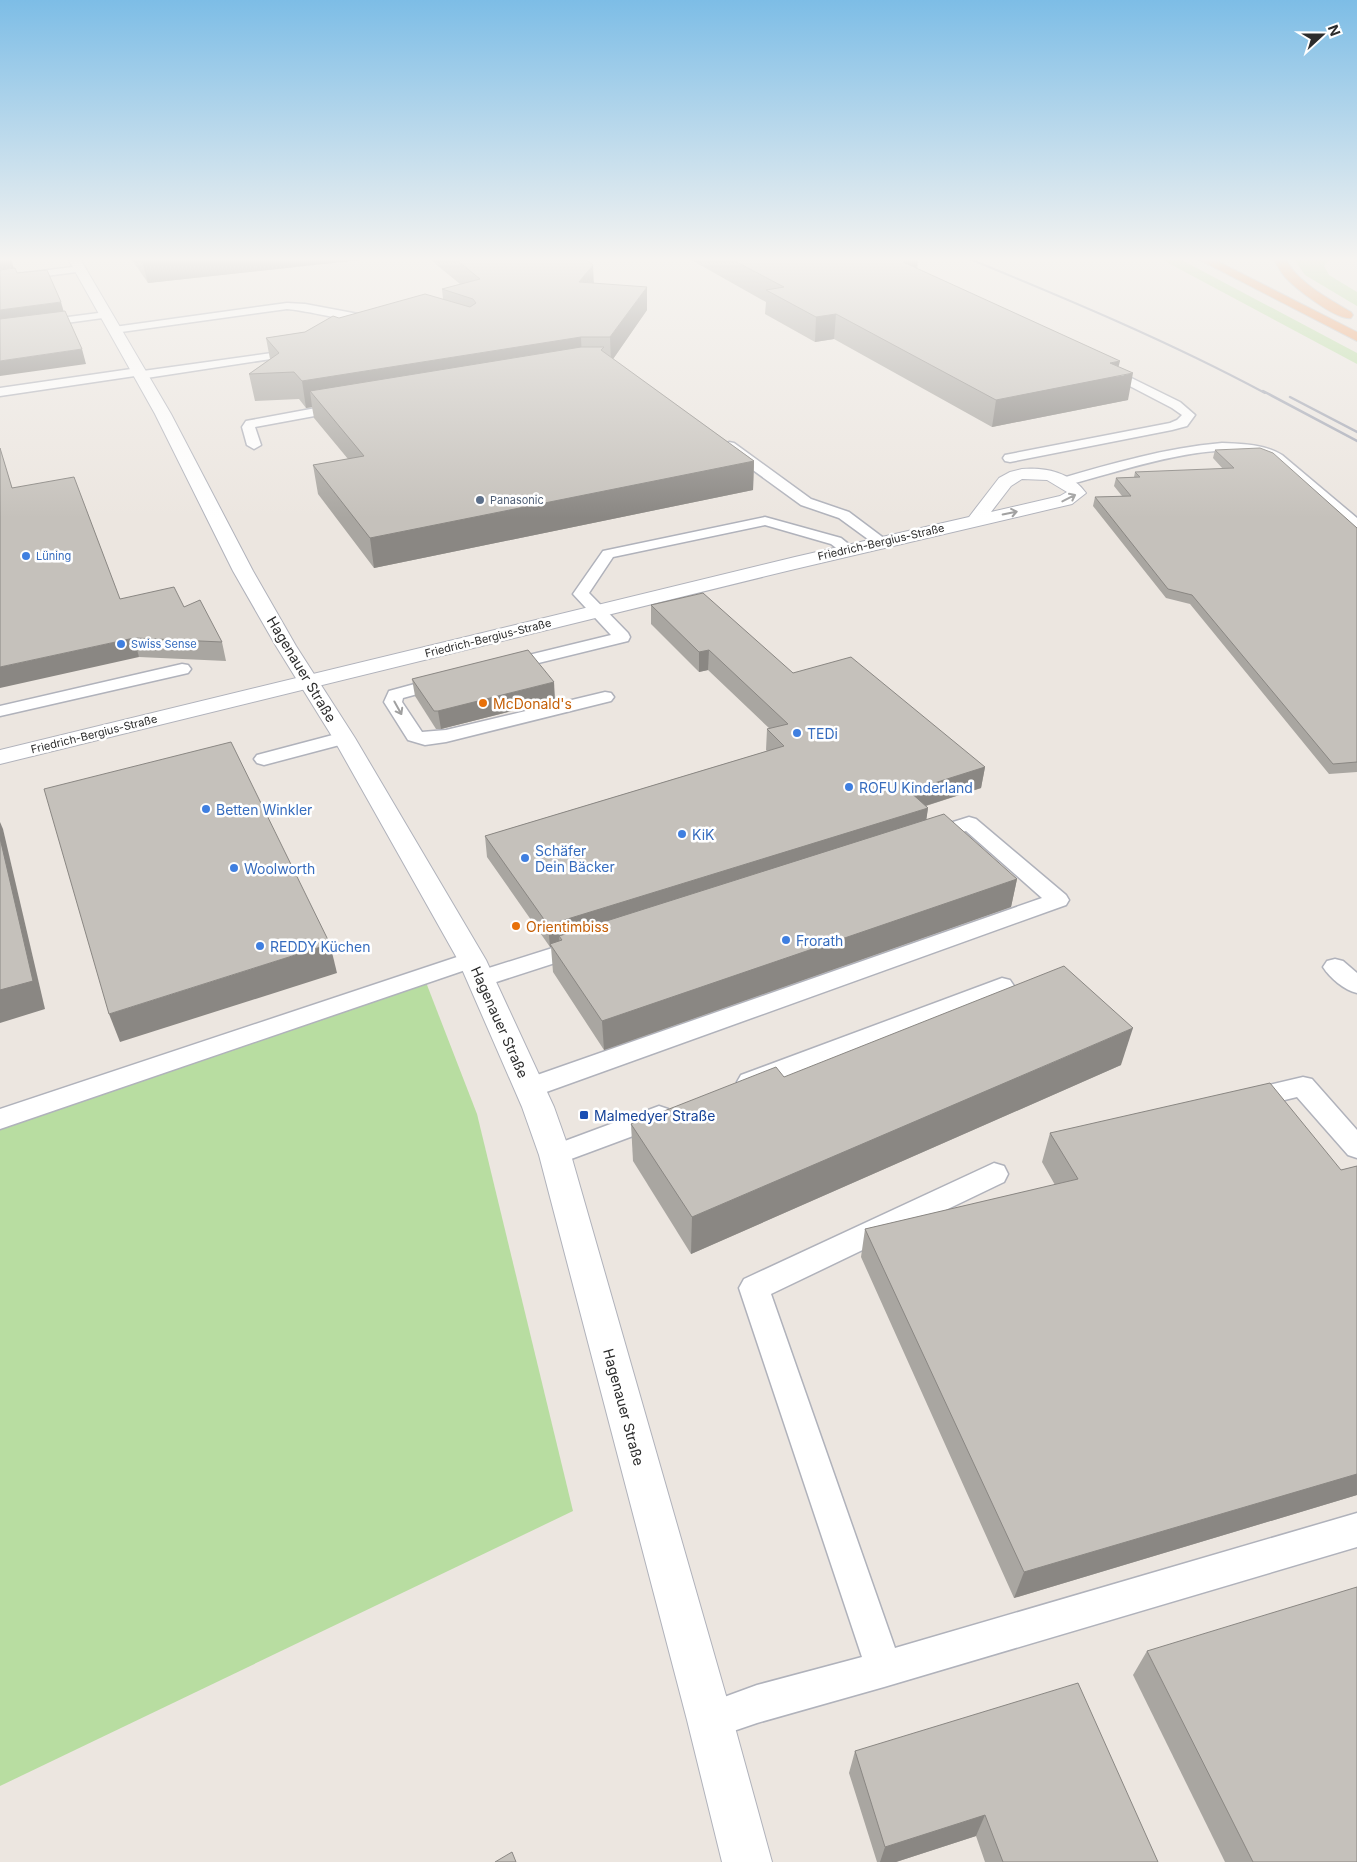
<svg xmlns="http://www.w3.org/2000/svg" width="1357" height="1862" viewBox="0 0 1357 1862" font-family="Inter,sans-serif">
	<rect width="100%" height="100%" fill="#ece6e0"/>
	<g fill="#b8dda1">
		<path d="M1157 257H1176L1357 353V364Z"/>
		<path d="M1332 257 1324 266 1329 275 1357 292V306L1305 275 1293 258Z"/>
		<path d="M422 972 477 1114 573 1511 0 1786V1115Z"/>
	</g>
	<g fill="none" stroke-linecap="round" stroke-linejoin="round">
		<g stroke="#b0b2bb" stroke-width="3">
			<g id="service">
				<path d="M81 266 86 269 84 271 0 282V276Z"/>
				<path d="M287 303 305 304 369 316 378 315 383 318 382 320C360 326 313 311 287 309L114 333 109 330 114 327Z"/>
				<path d="M106 312 111 315 110 317 0 332V326Z"/>
				<path d="M300 349 306 352 304 354 140 379 135 376 0 396V388L138 368 143 371Z"/>
				<path d="M1105 365 1180 402 1195 415 1187 426 1172 430 1010 462 1005 461 1003 458 1005 455 1170 423 1177 420 1182 415 1172 408 1101 371 1099 369Z"/>
				<path d="M343 403 347 404 349 407 347 410 255 427 261 445 254 449 247 445 242 427 246 421Z"/>
				<path d="M729 442 734 443 811 499 849 512 889 542 886 545H876L839 518 801 505 724 449 722 446Z"/>
				<path d="M1222 443C1242 444 1264 444 1282 455L1357 518V530L1352 529 1272 460C1226 432 1114 474 1064 486L1057 482 1059 479C1113 463 1166 448 1222 443Z"/>
				<path d="M765 517 841 538 856 550 853 553H843L831 544 765 525 613 557 589 593 628 633 630 637 628 641 506 671 500 670 497 666 500 662 611 635 573 594 603 551Z"/>
				<path d="M182 664 188 665 191 669 188 673 0 716V706Z"/>
				<path d="M444 676 450 677 453 681 450 685 403 698 402 702 422 732 446 730 605 692 611 693 614 697 611 701 446 742 425 745 408 740 384 702 389 691Z"/>
				<path d="M344 732 351 734 353 738 351 742 264 765 257 763 254 759 257 755Z"/>
				<path d="M969 817 976 819 1066 895 1069 900 1066 905 538 1095 529 1097 520 1095 516 1088 520 1081 1042 898 966 831 928 842 921 840 918 836 921 832Z"/>
				<path d="M581 939 589 942 592 947 589 952 481 987 473 985 469 979 473 973Z"/>
				<path d="M472 952 480 955 484 960 480 965 0 1129V1109Z"/>
				<path d="M1335 959 1343 961 1357 973V993C1344 990 1330 978 1323 967L1327 961Z"/>
				<path d="M1002 978 1010 980 1014 986 1010 992 759 1089 750 1091 741 1089 737 1082 741 1075Z"/>
				<path d="M1303 1077 1312 1079 1357 1130V1158L1348 1155 1297 1097 1248 1109 1239 1106 1235 1099 1239 1092Z"/>
				<path d="M659 1106 668 1109 672 1116 668 1123 555 1165 546 1162 542 1155 546 1148Z"/>
				<path d="M994 1163 1004 1166 1008 1174 1004 1182 771 1294 895 1648 1357 1513V1547L884 1687 757 1723 710 1739 697 1733 691 1720 697 1707 757 1685 862 1657 739 1288 744 1279Z"/>
			</g>
		</g>
		<g stroke="#b0b2bb" stroke-width="2">
			<path id="minor" d="M1022 469C1046 467 1072 473 1086 493L1072 504 795 569 0 764V750L795 557 969 517 999 478 1010 472ZM1022 479 1047 480 1067 492 1060 496 991 512 1011 486Z"/>
		</g>
		<g stroke="#b0b2bb" stroke-width="2">
			<path id="tertiary" d="M67 257H79L171 414 253 571 296 646 355 738 486 960 554 1107 571 1155 733 1720 772 1862H722L687 1720 539 1155 522 1107 458 960 333 738 276 646 233 571 155 414Z"/>
		</g>
		<g stroke="#c4c4c4" stroke-width="2">
			<g id="motorway">
				<path d="M1194 257H1209L1357 332V341Z"/>
				<path d="M1272 257H1284C1298 283 1326 297 1351 312L1353 315 1351 318C1337 321 1295 288 1285 277 1280 271 1276 264 1272 257Z"/>
			</g>
		</g>
		<use href="#service" fill="#fff" fill-rule="evenodd"/>
		<use href="#minor" fill="#fff" fill-rule="evenodd"/>
		<use href="#tertiary" fill="#fff" fill-rule="evenodd"/>
		<use href="#motorway" fill="#ef9e67" fill-rule="evenodd"/>
		<path stroke="#a2a6b4" stroke-width="2" d="M965 257C1067 299 1168 341 1265 393"/>
		<g stroke="#a2a6b4" stroke-width="2.5">
			<path d="M1263 391 1357 441"/>
			<path d="M1290 397 1357 432"/>
		</g>
	</g>
	<g fill="#a9a6a1">
		<path d="M130 257H387L148 283Z"/>
		<path d="M427 257H583L594 283 647 310 613 359 754 461 753 490 374 568 318 494 313 465 348 459 314 418 312 407 306 408 299 399 255 401 249 374 270 359 266 338 305 332 339 318 443 299 442 289 460 284Z"/>
		<path d="M686 257H912L918 269 1118 367 1128 400 992 427 834 339 815 342 765 314 766 302Z"/>
		<path d="M1215 450 1357 528V772L1329 774 1190 604 1166 598 1093 506 1095 497 1122 496 1114 486 1116 478 1134 477 1135 472 1223 469 1213 458Z"/>
		<path d="M12 487 120 599 184 607 222 642 226 661 139 657Z"/>
		<path d="M651 605 793 673 985 767 981 788 926 806 928 808 926 820 1017 879 1011 907 604 1050 553 972 551 947H550L487 857 485 836 767 751 766 750 767 729H770L708 670 699 672 651 624Z"/>
		<path d="M412 679 555 700 441 729H436L415 696Z"/>
		<path d="M1121 1065 691 1254 633 1161 631 1124 784 1077Z"/>
		<path d="M1050 1133 1341 1170 1357 1166V1495L1014 1598 861 1257 865 1229 1055 1185 1042 1162Z"/>
		<path d="M1147 1651 1357 1862H1225L1133 1675Z"/>
		<path d="M855 1751 1158 1862H985L976 1836 896 1862H877L849 1773Z"/>
	</g>
	<g fill="#8a8783">
		<path d="M178 257H387L148 283 142 261Z"/>
		<path d="M11 259 15 272 0 275V261Z"/>
		<path d="M918 260 916 283 903 262Z"/>
		<path d="M593 265 594 287 579 282Z"/>
		<path d="M647 287V310L611 362 610 337Z"/>
		<path d="M61 302 65 316 0 324V310Z"/>
		<path d="M836 314 834 339 815 342 816 317Z"/>
		<path d="M581 337 582 362 310 391 312 407 306 408 302 381Z"/>
		<path d="M82 349 86 364 0 376V361Z"/>
		<path d="M1120 361 1116 377 1133 373 1128 400 992 427 996 400 1110 363Z"/>
		<path d="M754 461 753 490 374 568 370 538Z"/>
		<path d="M134 638 139 657 0 688V667Z"/>
		<path d="M709 650 708 670 699 672V652Z"/>
		<path d="M554 682 555 700 441 729 438 711Z"/>
		<path d="M985 767 981 788 906 812 909 791Z"/>
		<path d="M928 808 925 829 562 940 559 936 560 944H550L551 947H550L548 925Z"/>
		<path d="M0 822 3 829 45 1009 0 1023Z"/>
		<path d="M1017 879 1011 907 604 1050 602 1021Z"/>
		<path d="M330 944 337 973 120 1042 109 1014Z"/>
		<path d="M1133 1028 1121 1065 691 1254 692 1217Z"/>
		<path d="M1357 1474V1495L1014 1598 1024 1572Z"/>
		<path d="M985 1815 976 1836 896 1862H880L885 1847Z"/>
	</g>
	<g fill="#c5c1bb" stroke="#8a8783">
		<path d="M0 257H10L11 259 0 261Z"/>
		<path d="M140 257H178L142 261Z"/>
		<path d="M453 257H583L593 265 579 282 647 287 610 337H581L302 381 294 372 249 374 279 353 266 338 305 332 333 316 339 318 425 294 470 307 476 303 473 299 442 289 480 279Z"/>
		<path d="M727 257H912L918 260 903 262 1120 361 1110 363 1133 373 996 400 836 314 816 317 766 290 784 287Z"/>
		<path d="M15 268 17 273 47 270 61 302 0 310V270Z"/>
		<path d="M65 311 82 349 0 361V319Z"/>
		<path d="M581 347H604L601 350 754 461 370 538 313 465 364 456 310 391Z"/>
		<path d="M0 448 12 488 74 477 120 599 174 587 184 607 200 600 222 642 134 638 0 667Z"/>
		<path d="M1260 448 1273 453 1357 528V762L1333 764 1192 595 1168 589 1095 497 1131 496 1116 478 1140 477 1135 472 1234 468 1215 450Z"/>
		<path d="M703 593 793 673 851 657 985 767 909 791 928 808 548 925 485 836 784 746 767 729 788 724 709 650 699 652 651 605Z"/>
		<path d="M528 650 554 682 438 711H434L412 679Z"/>
		<path d="M231 742 330 944 109 1014 44 789Z"/>
		<path d="M944 814 1017 879 602 1021 550 944 562 940 559 936Z"/>
		<path d="M0 838 33 981 0 990Z"/>
		<path d="M1064 966 1133 1028 692 1217 631 1124 776 1067 784 1077Z"/>
		<path d="M1270 1083 1341 1170 1357 1166V1474L1024 1572 865 1229 1078 1179 1050 1133Z"/>
		<path d="M1357 1587V1862H1253L1147 1651Z"/>
		<path d="M1078 1683 1158 1862H1003L985 1815 885 1847 855 1751Z"/>
		<path d="M512 1852 516 1862H495Z"/>
	</g>
	<defs><path id="oneway-shaft" d="M-6 0H5M1.5-3L5.5 0L1.5 3" fill="none" stroke-width="1.6" stroke-linecap="round" stroke-linejoin="round" transform="scale(1.25)"/></defs>
	<g stroke="#a0a0a0">
		<use href="#oneway-shaft" transform="translate(1069 498) rotate(-27)"/>
		<use href="#oneway-shaft" transform="translate(1010 513) rotate(-12)"/>
		<use href="#oneway-shaft" transform="translate(398 708) rotate(61)"/>
	</g>
	<linearGradient id="sky" x2="0" y2="1"><stop stop-color="#7dbde6"/><stop offset="0.5" stop-color="#f6f4f1"/><stop offset="1" stop-color="#f6f4f1" stop-opacity="0"/></linearGradient>
	<rect width="1357" height="518" fill="url(#sky)"/>
	<circle fill="#5c6f8a" stroke="#fff" stroke-width="2" cx="480" cy="500" r="5"/>
	<g fill="#3f7fe0" stroke="#fff" stroke-width="2">
		<circle cx="26" cy="556" r="5"/>
		<circle cx="121" cy="644" r="5"/>
		<circle cx="797" cy="733" r="5"/>
		<circle cx="849" cy="787" r="5"/>
		<circle cx="206" cy="809" r="5"/>
		<circle cx="682" cy="834" r="5"/>
		<circle cx="525" cy="858" r="5"/>
		<circle cx="234" cy="868" r="5"/>
		<circle cx="786" cy="940" r="5"/>
		<circle cx="260" cy="946" r="5"/>
	</g>
	<g fill="#e8710a" stroke="#fff" stroke-width="2">
		<circle cx="483" cy="703" r="5"/>
		<circle cx="516" cy="926" r="5"/>
	</g>
	<rect fill="#1a4fb4" stroke="#fff" stroke-width="2" x="579" y="1110" width="10" height="10" rx="2.5"/>
	<g text-anchor="middle" dominant-baseline="central" stroke-width="5" stroke-linejoin="round" paint-order="stroke">
		<g font-size="11" fill="#4e5e75" stroke="#fff" text-anchor="start">
			<text x="490" y="500">Panasonic</text>
		</g>
		<g font-size="11" fill="#2c2c2c" stroke="#fff">
			<text transform="translate(881 542) rotate(-13)">Friedrich-Bergius-Straße</text>
			<text transform="translate(488 638) rotate(-14)">Friedrich-Bergius-Straße</text>
			<text transform="translate(94 734) rotate(-14)">Friedrich-Bergius-Straße</text>
		</g>
		<g font-size="11" fill="#366cbe" stroke="#fff" text-anchor="start">
			<text x="36" y="556">Lüning</text>
			<text x="131" y="644">Swiss Sense</text>
		</g>
		<g font-size="14" fill="#2c2c2c" stroke="#fff">
			<text transform="translate(302 669) rotate(59)">Hagenauer Straße</text>
			<text transform="translate(500 1022) rotate(66)">Hagenauer Straße</text>
			<text transform="translate(624 1407) rotate(75)">Hagenauer Straße</text>
		</g>
		<g font-size="14" fill="#c56008" stroke="#fff" text-anchor="start">
			<text x="493" y="703">McDonald's</text>
			<text x="526" y="926">Orientimbiss</text>
		</g>
		<g font-size="14" fill="#366cbe" stroke="#fff" text-anchor="start">
			<text x="807" y="733">TEDi</text>
			<text x="859" y="787">ROFU Kinderland</text>
			<text x="216" y="809">Betten Winkler</text>
			<text x="692" y="834">KiK</text>
			<text x="535" y="850">Schäfer<tspan x="535" dy="16">Dein Bäcker</tspan></text>
			<text x="244" y="868">Woolworth</text>
			<text x="796" y="940">Frorath</text>
			<text x="270" y="946">REDDY Küchen</text>
		</g>
		<g font-size="14" fill="#164399" stroke="#fff" text-anchor="start">
			<text x="594" y="1115">Malmedyer Straße</text>
		</g>
	</g>
	<g transform="translate(1322 35) rotate(69)" stroke="#ffffff" stroke-width="4" paint-order="stroke">
	<path d="M0-4L9 19L0 12L-9 19Z" fill="#2c2c2c"/>
	<text y="-8" font-size="14" font-weight="bold" text-anchor="middle" fill="#2c2c2c">N</text>
	</g>
</svg>
